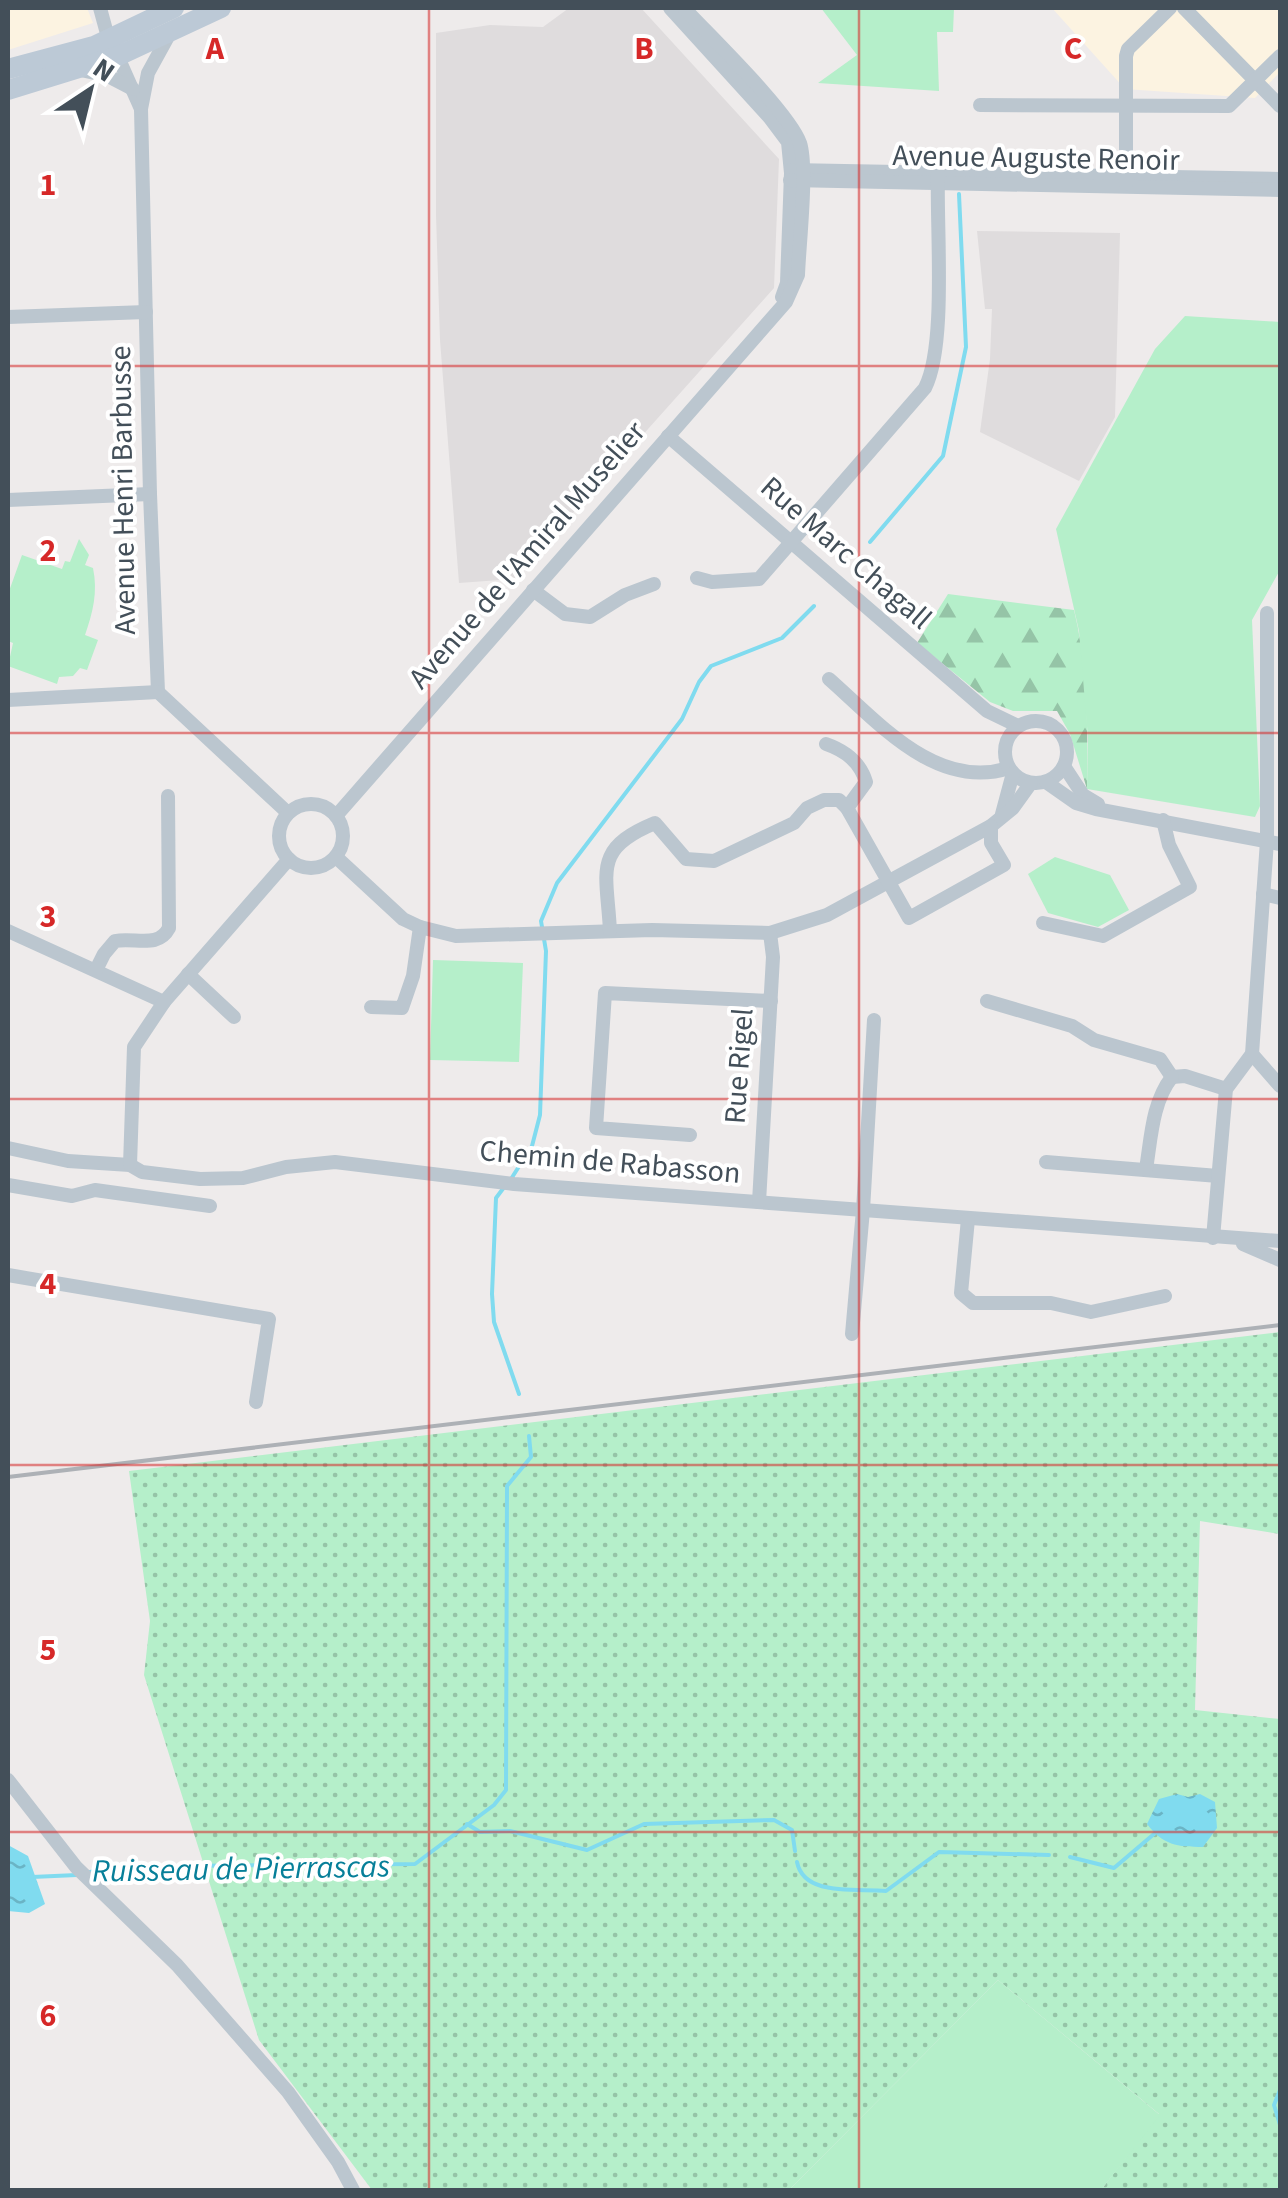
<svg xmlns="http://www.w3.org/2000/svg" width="1288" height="2198" viewBox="0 0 1288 2198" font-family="'Source Sans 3',sans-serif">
	<defs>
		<pattern id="grass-dots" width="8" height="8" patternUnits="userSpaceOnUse" patternTransform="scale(2.5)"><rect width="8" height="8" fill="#b5efca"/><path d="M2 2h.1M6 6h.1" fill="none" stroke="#95c4a7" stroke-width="1.8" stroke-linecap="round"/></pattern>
		<pattern id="forest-firs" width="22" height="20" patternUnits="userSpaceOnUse" patternTransform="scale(2.5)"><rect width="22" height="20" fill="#b5efca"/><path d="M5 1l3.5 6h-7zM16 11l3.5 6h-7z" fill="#95c4a7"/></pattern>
		<pattern id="water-ripples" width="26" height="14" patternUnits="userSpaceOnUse" patternTransform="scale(2.5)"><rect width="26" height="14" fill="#80dbef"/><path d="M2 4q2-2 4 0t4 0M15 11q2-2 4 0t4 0" fill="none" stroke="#6ab4c5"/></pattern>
	</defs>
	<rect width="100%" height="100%" fill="#eeebeb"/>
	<g fill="#fcf3e1">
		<path d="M8 8H87L93 23 8 50Z"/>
		<path d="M1052 8H1280V72L1255 98 1125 89Z"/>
	</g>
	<g fill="#dfdcdd">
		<path d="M569 8H641L779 159 774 288 514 579 459 583 440 340 436 215V33L490 25 543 27Z"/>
		<path d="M977 231 1120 233 1115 417 1079 481 980 432 990 359 992 309H985Z"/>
	</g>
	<path fill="url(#grass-dots)" d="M1280 1332V1534L1200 1521 1195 1710 1280 1719V2190H1101L1159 2114 998 1980 789 2190H372L259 2040 144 1675 150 1621 129 1471Z"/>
	<path fill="url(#forest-firs)" d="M948 594 1074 610C1088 667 1088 730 1087 789L1070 734 1057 711H1013L990 702 917 643Z"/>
	<g fill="#b5efca">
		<path d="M821 8H954L953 32H937L939 91 818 83 857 55Z"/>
		<path d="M1185 316 1280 322V570L1252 620 1260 806 1255 817 1087 789 1088 738 1079 631 1056 529 1155 349Z"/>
		<path d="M79 539 89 555 85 565 93 568C98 592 93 612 85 635L98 640 87 670 80 668 73 676 59 677 57 684 8 666 13 643 8 641V594L22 555 62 569 65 561 70 562Z"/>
		<path d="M1055 857 1110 875 1129 910 1098 927 1048 913 1028 874Z"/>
		<path d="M433 960 523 963 519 1062 430 1060Z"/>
		<path d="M998 1980 1160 2115 1101 2190H789Z"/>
	</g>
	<g fill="url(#water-ripples)">
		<path d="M1177 1794 1188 1797 1200 1794 1215 1802 1217 1828 1203 1847C1177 1847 1163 1845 1147 1824L1159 1799Z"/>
		<path d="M8 1845 28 1856 45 1904 29 1913 8 1911Z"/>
	</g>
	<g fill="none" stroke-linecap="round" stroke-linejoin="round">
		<g stroke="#80dbef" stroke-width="4">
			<path d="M870 542 943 456 966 347 959 194"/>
			<path d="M511 1179 532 1146 540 1115 546 951 541 921 557 883 682 719 699 682 711 666 782 638 814 606"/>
			<path d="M505 1186 496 1198 492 1294 494 1322 519 1394"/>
			<path d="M467 1824 480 1832 510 1831 587 1850 644 1824 774 1820 792 1830 795 1851"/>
			<path d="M1070 1857 1114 1868 1154 1834"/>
			<path d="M797 1862C804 1897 856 1888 886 1891L939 1852 1049 1855"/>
			<path d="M86 1873 103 1869 178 1866 415 1864 494 1805 506 1790 507 1486 531 1457 529 1436"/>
			<path d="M32 1877 77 1875"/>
			<path d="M1280 2090 1274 2105 1280 2125"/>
			<path d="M1280 2185V2184"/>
		</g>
		<g stroke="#bbc6cf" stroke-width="14">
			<path d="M100 8 106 30 141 109"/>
			<path d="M670 8 770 118 788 142 791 173 787 283 782 297"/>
			<path d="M1184 8 1280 106"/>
			<path d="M170 33 148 73 141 109 150 494 158 692 288 813"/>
			<path d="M81 70 108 76 133 89"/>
			<path d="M980 105 1229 106 1280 56"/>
			<path d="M791 170 1280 179"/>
			<path d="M790 180 1280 190"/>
			<path d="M1126 184V56L1128 49 1170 8"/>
			<path d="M8 317 146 312"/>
			<path d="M668 436 987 711 1018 726"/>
			<path d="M8 500 150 494"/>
			<path d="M697 578 712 582 759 579 925 388C947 345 936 226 938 173"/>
			<path d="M533 590 565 614 590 617 625 595 654 584"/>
			<path d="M829 679C878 722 936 791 1009 768"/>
			<path d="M8 700 158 692"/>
			<circle cx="1036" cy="752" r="31"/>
			<path d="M826 744C846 751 860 762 866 782L847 808"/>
			<path d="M1064 766 1083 795 1098 804"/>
			<path d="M1046 782 1076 803 1096 809 1280 844"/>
			<circle cx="311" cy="836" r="32"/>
			<path d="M1002 814 1013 773"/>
			<path d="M336 816 786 302 798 275C799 245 808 168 800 143 789 112 710 36 684 8"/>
			<path d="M336 857 403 919 420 927 456 936 652 930 770 933 827 915 991 826 1013 808 1031 783"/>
			<path d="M1263 894 1280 898"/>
			<path d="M1043 923 1103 936 1190 887 1169 845 1163 820"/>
			<path d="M8 931 164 1002"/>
			<path d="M610 931C607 871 592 849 655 823L686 859 714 861 794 823 807 808 824 800H839L847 808 909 918 1004 865 991 843V826"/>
			<path d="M96 970 104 954 115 941C135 937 158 949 169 928L168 796"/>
			<path d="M188 974 234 1017"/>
			<path d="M987 1001 1072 1026 1094 1040 1160 1059 1172 1077"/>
			<path d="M371 1007 402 1008 413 976 420 927"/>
			<path d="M1252 1054 1280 1086"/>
			<path d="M1172 1077 1185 1076 1226 1089"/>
			<path d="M690 1135 596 1128 605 993 771 1001"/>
			<path d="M8 1148 68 1161 130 1165 142 1172 200 1179 243 1178 286 1167 335 1162 514 1184 1280 1241"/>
			<path d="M1046 1162 1218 1176"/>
			<path d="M130 1165 134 1047 164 1002 289 859"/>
			<path d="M1146 1169C1151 1139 1152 1102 1172 1077"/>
			<path d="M8 1185 72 1196 95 1190 210 1206"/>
			<path d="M759 1202 773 957 770 933"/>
			<path d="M968 1219 961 1293 973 1303H1051L1091 1312 1165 1296"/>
			<path d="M1213 1238 1226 1089 1252 1054 1267 841V613"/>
			<path d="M1243 1244 1280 1260"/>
			<path d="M8 1275 269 1319 256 1402"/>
			<path d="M852 1334 863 1210 874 1020"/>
			<path d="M8 1780 76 1867 177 1965 288 2092 338 2162 353 2190"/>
		</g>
		<g stroke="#bcc9d6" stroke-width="20">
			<path d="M8 69 94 46 174 8"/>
			<path d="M8 90 118 56 221 8"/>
		</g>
		<path stroke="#adb1b6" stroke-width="4" d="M8 1477 1280 1325"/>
	</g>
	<path fill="none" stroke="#d62828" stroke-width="2.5" stroke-opacity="0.55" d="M429 8V2190M859 8V2190M8 366H1280M8 733H1280M8 1099H1280M8 1465H1280M8 1832H1280"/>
	<g text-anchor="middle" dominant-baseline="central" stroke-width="8" stroke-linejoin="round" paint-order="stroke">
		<g font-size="30" fill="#434f59" stroke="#fff">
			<text transform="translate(1036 158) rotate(1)">Avenue Auguste Renoir</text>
			<text transform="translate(123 490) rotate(-91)">Avenue Henri Barbusse</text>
			<text transform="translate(846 553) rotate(41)">Rue Marc Chagall</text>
			<text transform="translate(527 555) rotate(-49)">Avenue de l'Amiral Muselier</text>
			<text transform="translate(739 1066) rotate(-86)">Rue Rigel</text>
			<text transform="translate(610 1162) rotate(5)">Chemin de Rabasson</text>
		</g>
		<g font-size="32" font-style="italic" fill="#077f99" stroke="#fff">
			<text transform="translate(241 1869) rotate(-1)">Ruisseau de Pierrascas</text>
		</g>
	</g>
	<g font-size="32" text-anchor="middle" font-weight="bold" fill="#d62828" stroke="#fff" stroke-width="8" stroke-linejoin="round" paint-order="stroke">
		<text x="215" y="59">A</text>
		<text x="644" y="59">B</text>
		<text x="1073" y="59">C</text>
		<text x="48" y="195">1</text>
		<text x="48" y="561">2</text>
		<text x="48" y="927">3</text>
		<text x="48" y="1294">4</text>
		<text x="48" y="1660">5</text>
		<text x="48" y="2026">6</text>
	</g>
	<rect width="1288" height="2198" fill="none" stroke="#434f59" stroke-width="20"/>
	<g transform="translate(90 90) rotate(35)" stroke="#ffffff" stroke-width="8" paint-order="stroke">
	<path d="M0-8L18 38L0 25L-18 38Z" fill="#434f59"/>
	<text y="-15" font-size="28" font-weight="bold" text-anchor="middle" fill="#434f59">N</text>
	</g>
</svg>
